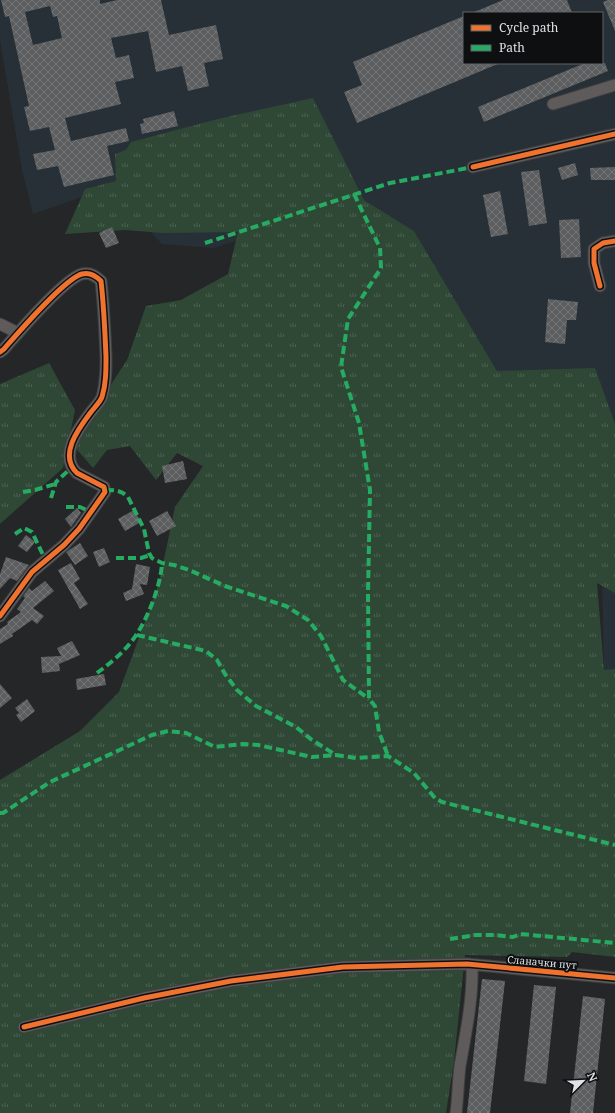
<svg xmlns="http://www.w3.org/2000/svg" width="615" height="1113" viewBox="0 0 615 1113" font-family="'Noto Serif',serif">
	<defs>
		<pattern id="grass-tufts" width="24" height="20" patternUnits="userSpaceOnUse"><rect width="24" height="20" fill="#2e4835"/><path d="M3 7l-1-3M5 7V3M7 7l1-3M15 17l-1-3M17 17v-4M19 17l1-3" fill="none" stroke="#4c6252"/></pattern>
		<pattern id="building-cross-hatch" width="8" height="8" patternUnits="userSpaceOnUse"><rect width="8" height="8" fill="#5c5e60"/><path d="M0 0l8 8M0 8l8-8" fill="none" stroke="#737577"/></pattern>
	</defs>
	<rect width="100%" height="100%" fill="#242628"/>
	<path fill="#273036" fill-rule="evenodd" d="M0 0H615V671H604L601 527 497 371 414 231 364 200 214 248 162 244 108 188 33 214 22 170 0 41ZM464 13H602V63H464Z"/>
	<g fill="url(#grass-tufts)">
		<path d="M313 98 364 200 414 231 497 371 595 368 615 424V593L597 583 604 670 615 669V957L572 952 567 957 465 955 454 1061 446 1113H0V780L80 731 119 692 159 583 175 507 203 466 177 453 156 480 130 446 107 450 93 468 72 444 127 360 146 306 181 300 228 274 238 232 163 233 125 230 65 234 85 189 116 181 115 154 126 150 131 142 218 119Z"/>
		<path d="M49 363 75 410 63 468 0 524V384Z"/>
	</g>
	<g fill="url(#building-cross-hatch)" fill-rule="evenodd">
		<path d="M1 0H100V4L117 0H161L169 35 216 25 223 59 204 63 209 86 188 91 182 66 156 72 148 31 111 38 116 58 129 55 134 78 115 82 121 104 65 118 71 141 126 128 129 141 107 146 114 175 64 187 58 166 37 170 33 154 55 150 49 127 30 131 24 107 29 106 9 16 5 17ZM50 6 53 17 57 16 62 38 33 45 25 12Z"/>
		<path d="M503 0H567L572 13H472Z"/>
		<path d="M608 0H615V31L603 2Z"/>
		<path d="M464 16V63H500L357 123 344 92 362 85 353 62Z"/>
		<path d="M585 63H605L608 71 484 122 478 107Z"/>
		<path d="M174 111 178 126 142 134 140 124 144 123 143 119Z"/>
		<path d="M575 163 578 175 562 180 558 168Z"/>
		<path d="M615 167V180H591L590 168Z"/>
		<path d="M539 170 547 223 529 226 521 172Z"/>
		<path d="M500 191 508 234 491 237 483 195Z"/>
		<path d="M579 219 581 257 561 258 559 220Z"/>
		<path d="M112 227 119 243 106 248 99 233Z"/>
		<path d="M548 299 578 302 576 320H567L565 344 545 342Z"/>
		<path d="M183 461 187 479 165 483 162 466Z"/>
		<path d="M77 508 81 513 71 527 65 519Z"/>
		<path d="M134 510 141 522 125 531 118 519Z"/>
		<path d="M167 511 176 526 157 536 149 521Z"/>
		<path d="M26 535 35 542 27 552 18 546Z"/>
		<path d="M80 543 88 556 75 565 66 552Z"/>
		<path d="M104 548 110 562 99 567 93 552Z"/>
		<path d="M6 557 29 565 17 581 10 578 0 589V574Z"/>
		<path d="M71 563 80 579 74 583 88 604 80 609 58 570Z"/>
		<path d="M136 564 150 567 147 585 140 584 144 594 126 601 123 593 132 589Z"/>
		<path d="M45 581 54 591 33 608 44 616 37 624 32 620 12 634 13 636 0 644V629L8 624 7 622 21 612 17 609 25 598 23 596 29 588 32 591Z"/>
		<path d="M72 641 80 655 59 664 60 671 42 673 41 657 61 656 57 648Z"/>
		<path d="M104 674 106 685 77 690 76 679Z"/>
		<path d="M0 684 12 698 0 708Z"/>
		<path d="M27 699 35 711 21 722 16 715 19 713 15 708Z"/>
		<path d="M482 979 505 981 490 1113H467Z"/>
		<path d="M534 985 556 987 546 1084 524 1081Z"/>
		<path d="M583 996 605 999 593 1113H570Z"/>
	</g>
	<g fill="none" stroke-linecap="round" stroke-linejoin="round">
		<g stroke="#3f4042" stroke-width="13">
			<g id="street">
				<path d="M553 104 615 85"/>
				<path d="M473 167 615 134"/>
				<path d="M600 286 594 263V249L603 243 615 241"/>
				<path d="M0 324 18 333"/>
				<path d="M0 352 4 349C18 333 64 279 82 274 89 272 96 276 101 281 104 307 105 332 106 357 106 371 106 384 102 397 100 402 95 407 91 412 79 428 58 455 77 473L104 487 105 492 79 529 64 545 32 572 0 616"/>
				<path d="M24 1027 144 998 231 981 343 967 467 964 615 978"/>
				<path d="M456 1113C458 1098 458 1082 460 1066 466 1032 473 999 472 965"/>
			</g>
		</g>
		<use href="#street" stroke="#605b5b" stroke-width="11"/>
		<g stroke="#26ab63" stroke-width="4" stroke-dasharray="8 4" stroke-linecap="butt">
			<path d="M354 194 380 248 381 268 348 319 341 367 359 423 370 490 368 594 369 699 375 706 379 732 388 756"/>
			<path d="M205 243 390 183 473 167"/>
			<path d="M106 490C114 490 121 490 128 497L144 529 149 553 152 558 162 563 174 565 189 570 225 586 286 606 308 620 321 636 343 680 369 699"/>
			<path d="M23 492 35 490 55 484"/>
			<path d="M51 498 56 482 71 468"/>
			<path d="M66 507H80L91 512"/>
			<path d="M15 534 24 528 32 532 45 559"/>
			<path d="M116 558H141L150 555"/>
			<path d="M137 635 206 651 217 660 225 674 237 690 256 706 296 727 312 740 336 755 356 758 388 756 414 773 435 798 442 802 615 845"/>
			<path d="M97 673C109 664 122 654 131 642 146 624 161 586 162 563"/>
			<path d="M0 813H3L50 782 152 735 168 731 186 733 215 747 243 744 258 745 312 757 336 755"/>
			<path d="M450 939 476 935H495L513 937 521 934 615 943"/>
		</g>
		<g stroke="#0d0f11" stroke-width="8">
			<g id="cycleway">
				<path d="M473 167 615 134"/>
				<path d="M600 286 594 263V249L603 243 615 241"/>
				<path d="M0 352 4 349C18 333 64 279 82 274 89 272 96 276 101 281 104 307 105 332 106 357 106 371 106 384 102 397 100 402 95 407 91 412 79 428 58 455 77 473L104 487 105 492 79 529 64 545 32 572 0 616"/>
				<path d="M24 1027 144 998 231 981 343 967 467 964 615 978"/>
			</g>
		</g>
		<use href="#cycleway" stroke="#ef722f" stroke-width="5"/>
	</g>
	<g text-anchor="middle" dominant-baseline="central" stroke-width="4" stroke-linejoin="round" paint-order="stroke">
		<g font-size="10" fill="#e0e3e5" stroke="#0d0f11">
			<text transform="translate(542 962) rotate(5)">Сланачки пут</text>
		</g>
	</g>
	<rect x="463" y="12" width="140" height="52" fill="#0d0f11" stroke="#616466"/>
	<rect x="471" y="25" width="20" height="6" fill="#ef722f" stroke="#616466"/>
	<text x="499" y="32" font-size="12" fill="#e0e3e5">Cycle path</text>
	<rect x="471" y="45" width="20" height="6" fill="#26ab63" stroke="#616466"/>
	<text x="499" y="52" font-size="12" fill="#e0e3e5">Path</text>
	<g transform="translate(583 1081) rotate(66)" stroke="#0d0f11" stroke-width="3" paint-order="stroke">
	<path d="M0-3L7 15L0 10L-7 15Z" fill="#e0e3e5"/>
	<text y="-6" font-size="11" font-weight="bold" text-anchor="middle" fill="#e0e3e5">N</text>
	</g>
</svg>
